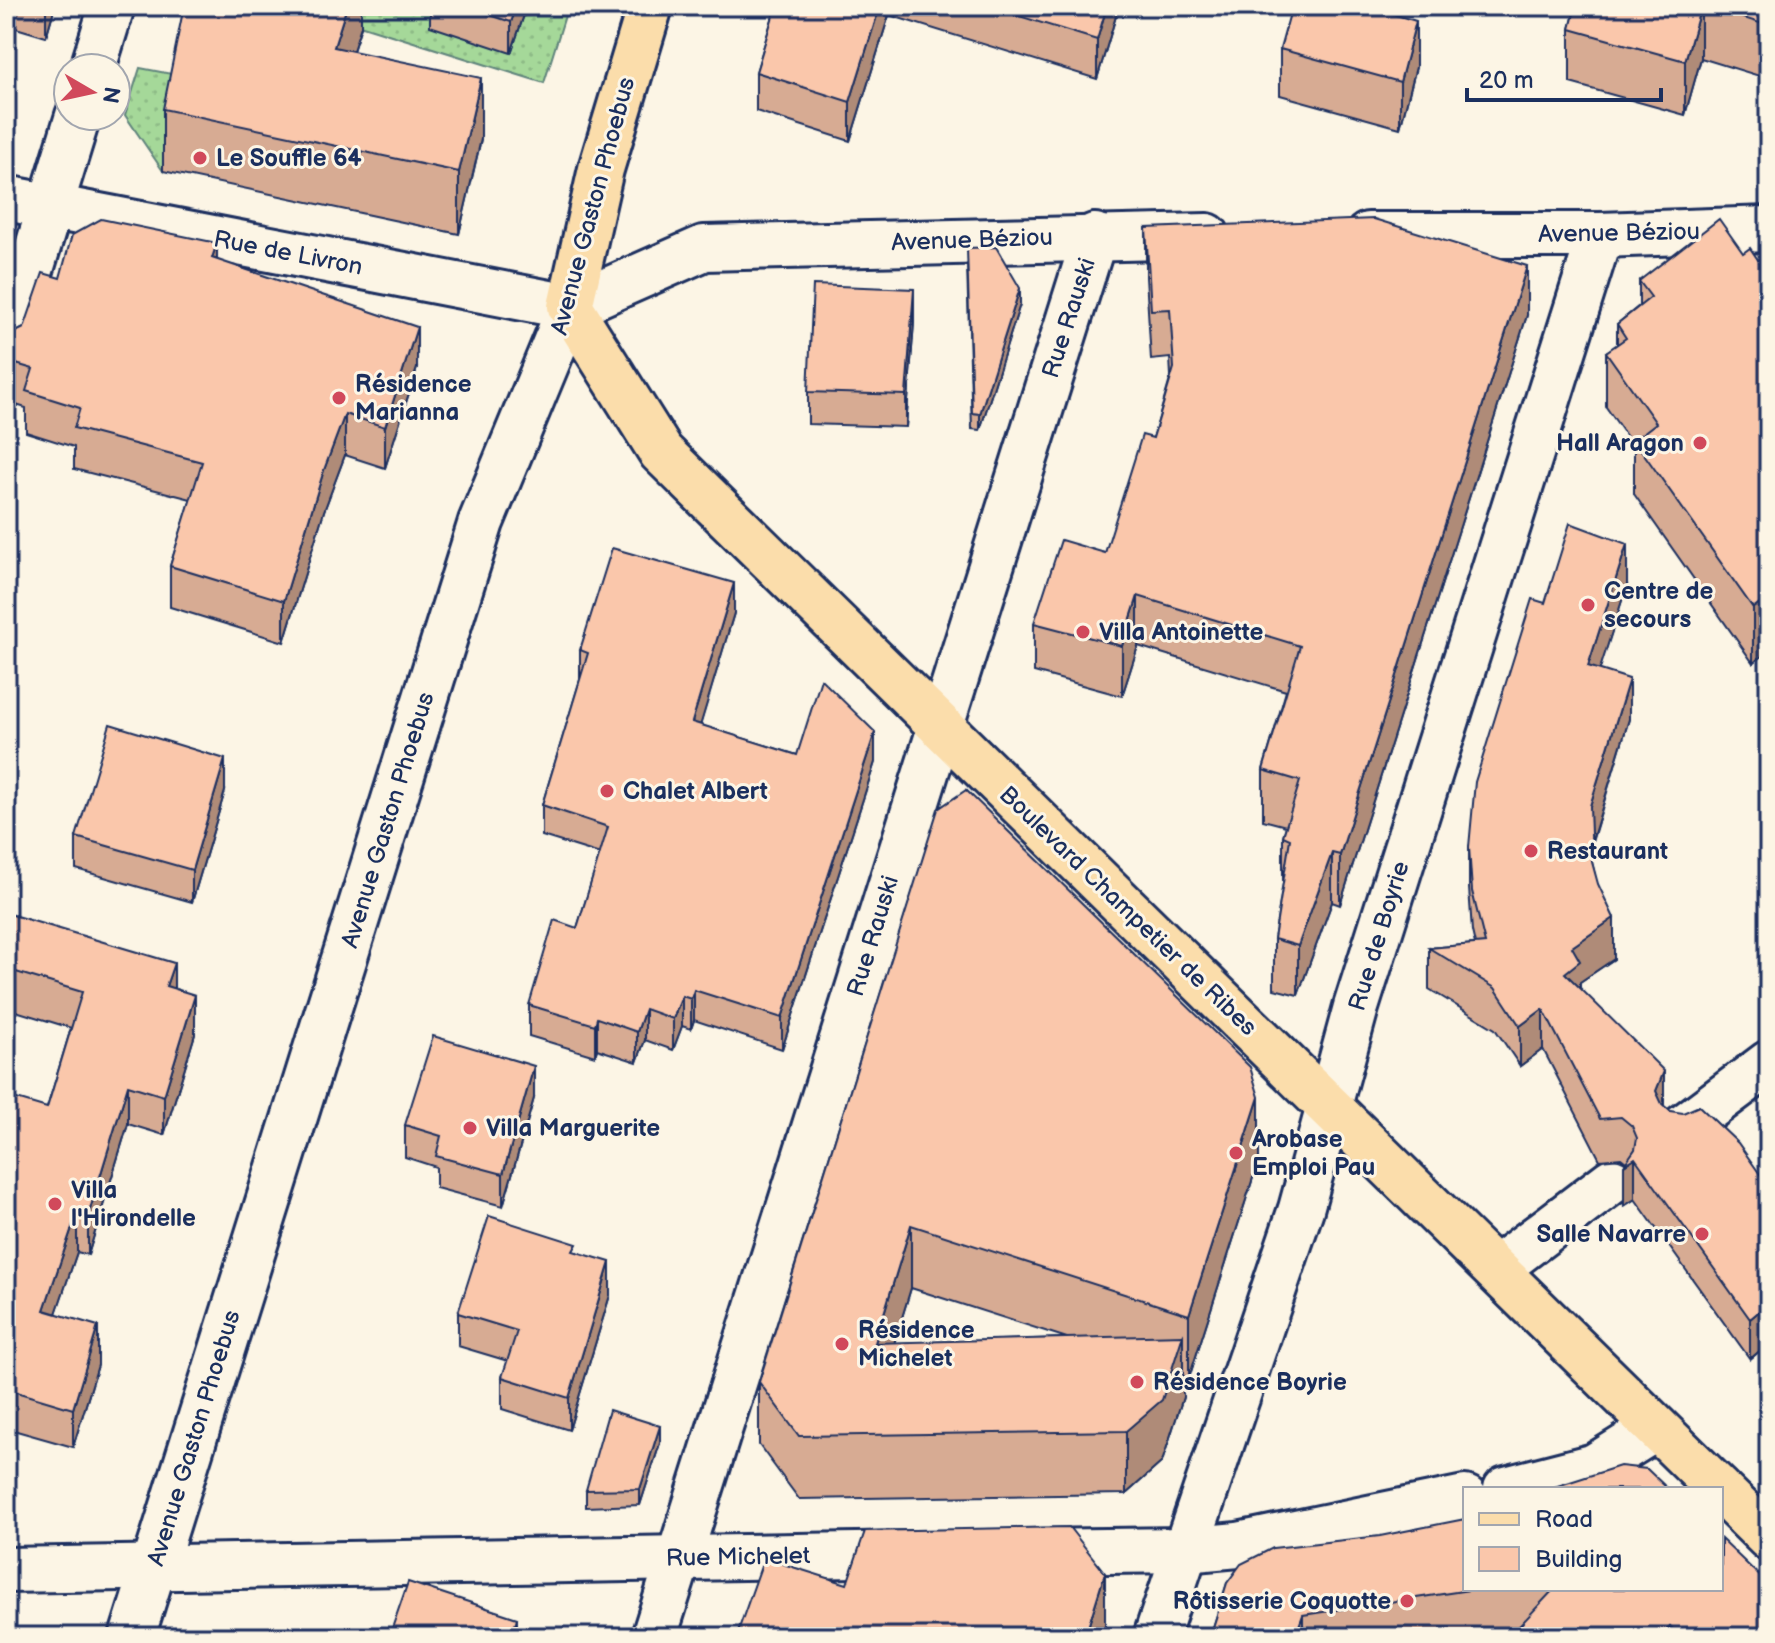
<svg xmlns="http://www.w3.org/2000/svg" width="1775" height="1643" viewBox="0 0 1775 1643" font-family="'Balsamiq Sans',sans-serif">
	<defs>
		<pattern id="garden-dots" width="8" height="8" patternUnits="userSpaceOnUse" patternTransform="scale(2)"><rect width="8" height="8" fill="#a5d899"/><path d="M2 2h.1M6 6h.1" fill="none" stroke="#8dba86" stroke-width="1.8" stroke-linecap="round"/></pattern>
	</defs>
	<rect width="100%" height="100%" fill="#fcf5e5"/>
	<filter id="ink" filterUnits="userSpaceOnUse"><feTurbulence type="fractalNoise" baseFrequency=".0125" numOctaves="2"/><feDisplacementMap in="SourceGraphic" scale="16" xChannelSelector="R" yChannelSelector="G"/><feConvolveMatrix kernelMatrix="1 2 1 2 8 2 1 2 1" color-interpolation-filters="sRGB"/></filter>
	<g filter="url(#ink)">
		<g fill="url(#garden-dots)" stroke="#60847c" stroke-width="2">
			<path d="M299 6H568L544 83Z"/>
			<path d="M140 68 182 76 163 171 125 115Z"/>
		</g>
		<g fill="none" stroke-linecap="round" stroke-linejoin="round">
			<g stroke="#1b2f5e" stroke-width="50">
				<g id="minor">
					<path d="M93 68 112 6"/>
					<path d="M6 198 570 307"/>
					<path d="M1368 235H1600L1769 229"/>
					<path d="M570 307 704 248 1207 236"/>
					<path d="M6 351 78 116"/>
					<path d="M1681 1129 1769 1063"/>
					<path d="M1496 1269 1612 1181"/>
					<path d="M1506 1489 1595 1466 1656 1428"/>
					<path d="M1028 1552 1184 1550 1238 1545 1465 1498"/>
					<path d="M6 1570 915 1554"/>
					<path d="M132 1637 481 522 570 307"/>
					<path d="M654 1637 1095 236"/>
					<path d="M1156 1637 1301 1209 1356 1007 1600 235"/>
				</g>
			</g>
			<g stroke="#1b2f5e" stroke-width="50">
				<g id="major">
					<path d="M650 6 601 169 570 307 661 452 1719 1489"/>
					<path d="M1721 1491 1769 1538"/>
				</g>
			</g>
			<use href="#minor" stroke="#fcf5e5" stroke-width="44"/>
			<use href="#major" stroke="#fbddab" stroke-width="44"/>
		</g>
		<g fill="#d7ab93" stroke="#1b2f5e" stroke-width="2" fill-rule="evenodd">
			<path d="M6 6H55L46 37 6 25Z"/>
			<path d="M361 6V26L353 51 481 139 459 234 163 171V109Z"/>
			<path d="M430 6H527L511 53 430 26Z"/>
			<path d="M776 6H1119L1097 79 889 15 850 141 756 111V72Z"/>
			<path d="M1576 6H1769V79L1701 58 1685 115 1570 83V29Z"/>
			<path d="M1280 49 1416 67 1400 128 1280 95Z"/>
			<path d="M1146 228 1527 315 1340 905 1332 902 1298 995 1274 989V939L1283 884V836L1286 826 1263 820V770L1286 691 1138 646 1122 696 1034 672V623L1105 553 1153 438 1171 376 1170 358 1151 360 1146 277Z"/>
			<path d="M1743 253 1769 276V651L1753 663 1634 494V447L1606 407V352L1617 345V324L1639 306V281Z"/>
			<path d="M217 260 417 368 385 468 345 455 324 511 284 642 170 607V566L191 499 74 469V447L26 432V408L6 402V334H12L24 328 60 278Z"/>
			<path d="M967 265 1020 304 980 430 972 429Z"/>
			<path d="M914 322 906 427 808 424V392Z"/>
			<path d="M1627 585 1599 670 1629 719 1592 842V862L1614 959 1580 982V988L1664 1106 1769 1187V1344L1750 1359 1635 1199 1624 1206 1626 1162 1621 1158 1600 1160 1543 1049 1520 1066 1495 1029 1429 989V948L1475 944 1472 931 1469 888V847L1545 603Z"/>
			<path d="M734 613 700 725 797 755 875 762 782 1049 694 1020 691 1029 682 1026 673 1050 645 1040 637 1062 597 1049 595 1056 529 1036V1005L577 928 600 854 542 836V805L580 680V650Z"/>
			<path d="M966 790 1259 1159 1189 1378 1183 1376V1397L1162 1462 1126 1494 799 1499 759 1445V1382ZM911 1288 1067 1338 894 1343Z"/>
			<path d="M225 791 192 902 76 869V837Z"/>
			<path d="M6 913 174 989 195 1034 164 1135 128 1124 88 1255 77 1252 56 1313 98 1365 73 1447 6 1428V1110L47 1108 71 1028 6 1008Z"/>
			<path d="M534 1098 503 1206 436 1188V1167L405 1157V1125Z"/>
			<path d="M577 1252 610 1295 569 1430 502 1409V1377L508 1361 458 1346V1313Z"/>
			<path d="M660 1443 640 1505 586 1507V1490Z"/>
			<path d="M1227 1583 1465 1589H1721L1769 1637H1210Z"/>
		</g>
		<g fill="#af8b78" stroke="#1b2f5e" stroke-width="2">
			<path d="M46 6H55L46 37Z"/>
			<path d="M347 6H361V26L334 109V47Z"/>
			<path d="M517 6H527L511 53V22Z"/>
			<path d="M880 6H889V15L850 141V102Z"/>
			<path d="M1107 6H1119L1097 79V40Z"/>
			<path d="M1701 6V58L1685 115V61Z"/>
			<path d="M1416 21V67L1400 128V82Z"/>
			<path d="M481 78V139L459 234V172Z"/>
			<path d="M217 243V283L212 258Z"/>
			<path d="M1527 266V315L1340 905V855Z"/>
			<path d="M1020 288V304L980 430V414Z"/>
			<path d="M914 289V322L906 427V395Z"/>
			<path d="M417 327V368L385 468V427Z"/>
			<path d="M345 414V455L324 511 284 642V601L324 470Z"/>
			<path d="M1627 544V585L1588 706V666Z"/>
			<path d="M734 583V613L692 753V722Z"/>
			<path d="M1138 596V646L1122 696V646Z"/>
			<path d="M1769 596V651L1753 663V608Z"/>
			<path d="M1629 679V719L1590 847V806Z"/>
			<path d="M875 732V762L782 1049V1018Z"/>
			<path d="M225 759V791L192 902V870Z"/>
			<path d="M1332 853V902L1298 995V946Z"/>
			<path d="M1614 918V959L1580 982V1002L1565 973 1572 947Z"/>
			<path d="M174 963V1001L166 986Z"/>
			<path d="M694 990V1020L691 1029V999Z"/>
			<path d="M195 995V1034L164 1135V1096Z"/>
			<path d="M682 996V1026L673 1050V1019Z"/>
			<path d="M645 1009V1040L637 1062V1032Z"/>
			<path d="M1543 1009V1049L1520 1066V1026Z"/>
			<path d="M597 1018V1049L595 1056V1025Z"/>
			<path d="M534 1066V1098L503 1206V1174Z"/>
			<path d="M1664 1071V1112L1656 1091Z"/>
			<path d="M128 1085V1124L88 1255V1216Z"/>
			<path d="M1259 1097V1159L1189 1378V1315Z"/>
			<path d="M1635 1158V1199L1624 1206V1165Z"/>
			<path d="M77 1213V1252L44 1349V1310Z"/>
			<path d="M911 1225V1288L875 1406V1343Z"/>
			<path d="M610 1262V1295L569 1430V1398Z"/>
			<path d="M1769 1303V1343L1750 1359V1319Z"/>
			<path d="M98 1326V1365L73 1447V1409Z"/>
			<path d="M1183 1335V1397L1162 1462 1126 1494V1431Z"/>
			<path d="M660 1426V1443L640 1505V1489Z"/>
			<path d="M1105 1573V1637H1085Z"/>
			<path d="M7 1582V1614L6 1618V1586Z"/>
			<path d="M1303 1615V1637H1295Z"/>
			<path d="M517 1618V1637H511Z"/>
			<path d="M1670 1626V1637H1659Z"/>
		</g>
		<g fill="#fac7ab" stroke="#1b2f5e" stroke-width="2">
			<path d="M184 6H347L334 47 481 78 459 172 163 109Z"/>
			<path d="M463 6H517L511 22Z"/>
			<path d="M776 6H880L850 102 756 72Z"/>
			<path d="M987 6H1107L1097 40Z"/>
			<path d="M1292 6H1366L1416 21 1400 82 1280 49Z"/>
			<path d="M1576 6H1701L1685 61 1570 29Z"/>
			<path d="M1706 6H1769V26Z"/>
			<path d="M101 219 217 243 212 258 417 327 385 427 345 414 324 470 284 601 170 566 202 462 74 428 80 408 26 391 33 369 6 361V334H12L24 328 43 273 60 278 72 235Z"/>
			<path d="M1374 219 1527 266 1340 855 1332 853 1298 946 1274 939 1290 839 1283 836 1300 781 1263 770 1300 646 1138 596 1122 646 1034 623 1061 540 1105 553 1142 435 1153 438 1174 368 1170 309 1151 310 1146 228Z"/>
			<path d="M1719 219 1743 253 1750 248 1769 276V596L1753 608 1634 440 1656 423 1606 352 1626 338 1617 324 1651 297 1639 281Z"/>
			<path d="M996 247 1020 288 980 414 972 413 967 248Z"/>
			<path d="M813 285 914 289 906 395 808 392Z"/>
			<path d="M1570 523 1627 544 1588 666 1629 679 1590 806 1592 862 1598 884 1614 918 1572 947 1580 961 1565 973 1664 1071 1656 1091 1662 1104 1670 1111 1683 1113 1699 1106 1738 1143 1769 1187V1303L1750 1319 1635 1158 1624 1165 1635 1149 1637 1138 1632 1126 1621 1117 1600 1119 1543 1009 1520 1026 1495 988 1429 948 1485 943 1472 891 1469 847 1475 782 1532 599 1545 603Z"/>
			<path d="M612 548 734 583 692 722 797 755 821 679 875 732 782 1018 694 990 691 999 682 996 673 1019 645 1009 637 1032 597 1018 595 1025 529 1005 554 920 577 928 608 827 542 805 588 653 580 650Z"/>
			<path d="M110 724 225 759 192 870 76 837Z"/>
			<path d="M966 790 1250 1067 1259 1097 1189 1315 911 1225 875 1343 1183 1335 1162 1400 1126 1431 799 1436 759 1382 938 809Z"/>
			<path d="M6 913 174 963 166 986 195 995 164 1096 128 1085 88 1216 77 1213 44 1310 98 1326 73 1409 6 1389V1240L14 1215 6 1213V1110L10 1097 47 1108 82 992 6 969Z"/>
			<path d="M433 1036 534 1066 503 1174 436 1156 441 1136 405 1125Z"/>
			<path d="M489 1216 577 1244 573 1251 610 1262 569 1398 502 1377 517 1331 458 1313Z"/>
			<path d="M609 1410 660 1426 640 1489 586 1490Z"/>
			<path d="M1620 1466 1647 1469 1668 1489H1548Z"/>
			<path d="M1465 1519V1589H1476L1303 1615 1295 1637H1210L1227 1583 1241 1564 1273 1548 1380 1536Z"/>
			<path d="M1069 1527 1105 1573 1085 1637H736L764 1558 847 1584 865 1531Z"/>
			<path d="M1721 1539 1769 1585V1637H1681L1670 1626 1659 1637H1509L1554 1589H1721Z"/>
			<path d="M408 1582 517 1618 511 1637H389Z"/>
		</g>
	</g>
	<g fill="#d1495b" stroke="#fcf5e5" stroke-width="3">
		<circle cx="200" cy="158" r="8"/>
		<circle cx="339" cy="398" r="8"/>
		<circle cx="1700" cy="443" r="8"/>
		<circle cx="1588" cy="605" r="8"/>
		<circle cx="1083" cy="632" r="8"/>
		<circle cx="607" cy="791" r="8"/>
		<circle cx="1531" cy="851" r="8"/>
		<circle cx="470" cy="1128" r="8"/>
		<circle cx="1236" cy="1153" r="8"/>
		<circle cx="55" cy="1204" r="8"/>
		<circle cx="1702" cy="1234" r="8"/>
		<circle cx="842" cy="1344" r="8"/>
		<circle cx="1137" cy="1382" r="8"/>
		<circle cx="1407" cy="1601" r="8"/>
	</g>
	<g text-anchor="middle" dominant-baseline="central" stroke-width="6" stroke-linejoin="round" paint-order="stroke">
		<g font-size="24" font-weight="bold" fill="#1b2f5e" stroke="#fcf5e5" text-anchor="start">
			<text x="216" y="158">Le Souffle 64</text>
			<text x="355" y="384">Résidence<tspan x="355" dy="28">Marianna</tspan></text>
			<text x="1684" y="443" text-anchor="end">Hall Aragon</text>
			<text x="1604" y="591">Centre de<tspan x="1604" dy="28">secours</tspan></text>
			<text x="1099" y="632">Villa Antoinette</text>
			<text x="623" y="791">Chalet Albert</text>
			<text x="1547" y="851">Restaurant</text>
			<text x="486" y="1128">Villa Marguerite</text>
			<text x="1252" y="1139">Arobase<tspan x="1252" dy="28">Emploi Pau</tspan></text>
			<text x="71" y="1190">Villa<tspan x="71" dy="28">l'Hirondelle</tspan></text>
			<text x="1686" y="1234" text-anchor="end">Salle Navarre</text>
			<text x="858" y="1330">Résidence<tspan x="858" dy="28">Michelet</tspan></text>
			<text x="1153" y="1382">Résidence Boyrie</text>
			<text x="1391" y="1601" text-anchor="end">Rôtisserie Coquotte</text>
		</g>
		<g font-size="24" fill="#1b2f5e" stroke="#fcf5e5">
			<text transform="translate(593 206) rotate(-75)">Avenue Gaston Phoebus</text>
			<text transform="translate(1619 233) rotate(-1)">Avenue Béziou</text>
			<text transform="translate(972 240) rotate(-2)">Avenue Béziou</text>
			<text transform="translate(288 253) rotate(11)">Rue de Livron</text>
			<text transform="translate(1069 318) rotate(-72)">Rue Rauski</text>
			<text transform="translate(388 820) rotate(-73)">Avenue Gaston Phoebus</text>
			<text transform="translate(1128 911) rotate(44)">Boulevard Champetier de Ribes</text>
			<text transform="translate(873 936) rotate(-73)">Rue Rauski</text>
			<text transform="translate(1379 936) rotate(-73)">Rue de Boyrie</text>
			<text transform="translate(194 1438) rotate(-73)">Avenue Gaston Phoebus</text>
			<text transform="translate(738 1557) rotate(-1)">Rue Michelet</text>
		</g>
	</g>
	<rect width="1775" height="1643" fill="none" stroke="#fcf5e5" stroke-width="32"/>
	<rect x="16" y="16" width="1743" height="1611" fill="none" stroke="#1b2f5e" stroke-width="3" filter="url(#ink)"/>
	<rect x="1463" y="1487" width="260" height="104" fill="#fcf5e5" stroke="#a2a6af" stroke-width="2"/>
	<rect x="1479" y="1513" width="40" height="12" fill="#fbddab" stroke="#a2a6af" stroke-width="2"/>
	<text x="1535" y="1527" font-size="24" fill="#1b2f5e">Road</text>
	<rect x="1479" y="1547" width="40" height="24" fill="#fac7ab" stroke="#a2a6af" stroke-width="2"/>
	<text x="1535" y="1567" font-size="24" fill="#1b2f5e">Building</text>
	<g transform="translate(92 92) rotate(99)"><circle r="38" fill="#fcf5e5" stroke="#a2a6af" stroke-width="2"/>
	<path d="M0-6L14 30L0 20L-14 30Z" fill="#d1495b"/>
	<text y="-12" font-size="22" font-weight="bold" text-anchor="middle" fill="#1b2f5e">N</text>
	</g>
	<path d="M1467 88v12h194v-12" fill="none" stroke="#1b2f5e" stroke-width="4"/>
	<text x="1479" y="88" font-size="24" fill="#1b2f5e" stroke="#fcf5e5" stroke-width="6" paint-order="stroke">20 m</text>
</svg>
